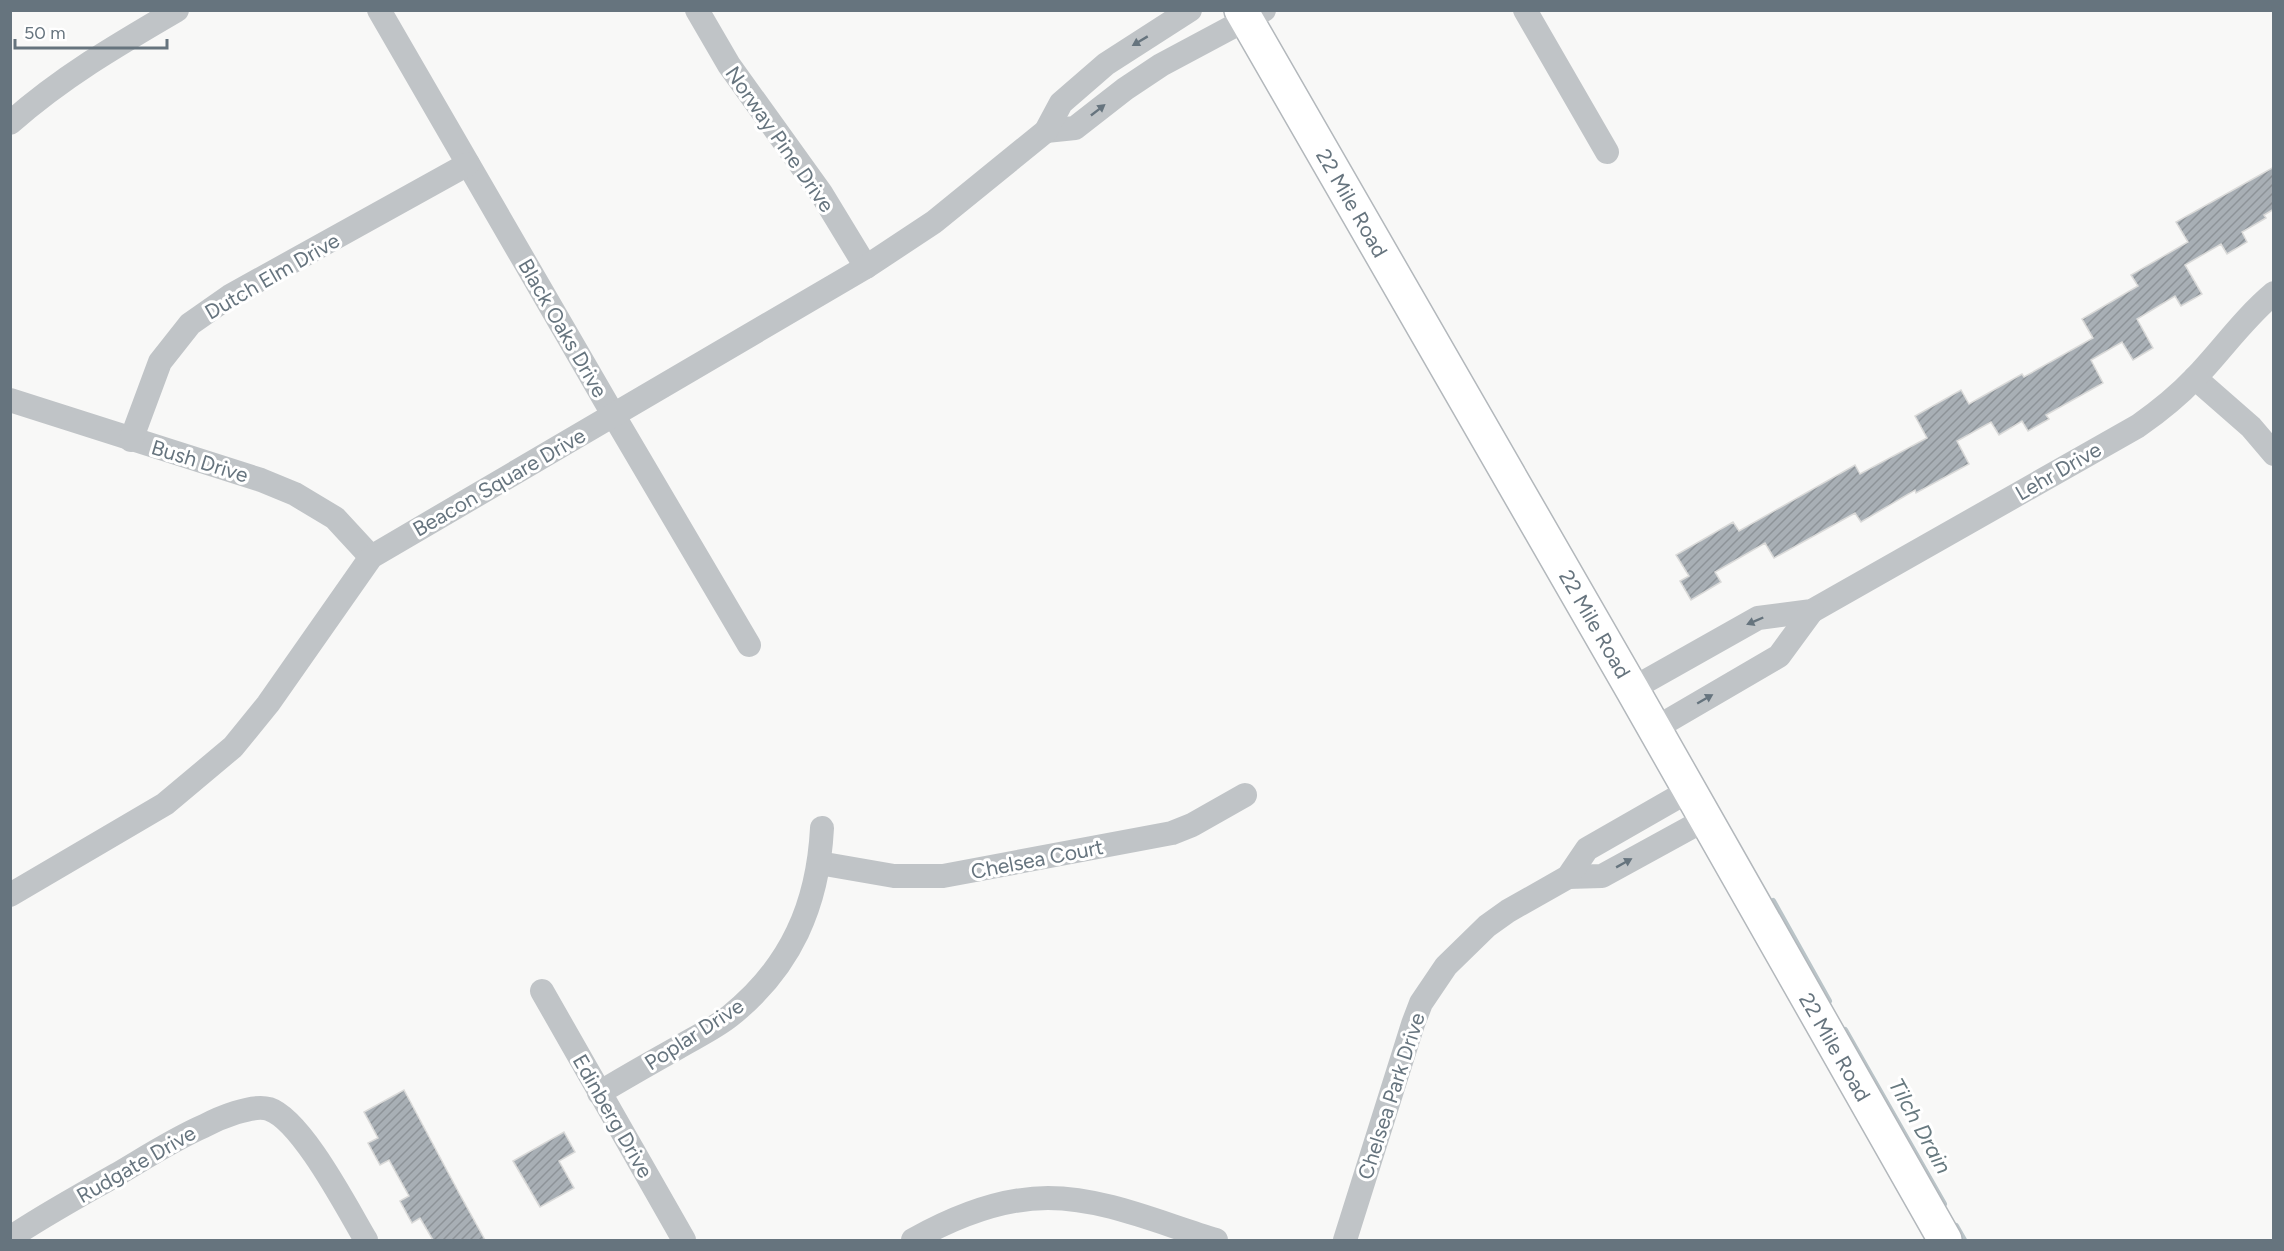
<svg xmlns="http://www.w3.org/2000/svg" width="2284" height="1251" viewBox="0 0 2284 1251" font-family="Figtree,sans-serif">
	<defs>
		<pattern id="building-hatch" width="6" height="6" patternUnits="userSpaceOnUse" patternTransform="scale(1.5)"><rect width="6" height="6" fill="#a8afb5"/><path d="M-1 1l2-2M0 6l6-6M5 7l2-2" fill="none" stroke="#8d9398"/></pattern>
	</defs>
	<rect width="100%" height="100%" fill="#f8f8f7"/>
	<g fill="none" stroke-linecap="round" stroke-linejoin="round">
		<g stroke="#bac4c8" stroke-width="6">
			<path d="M1773 901 1829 1001"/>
			<path d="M1845 1030 1944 1204"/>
			<path d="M1956 1226 1964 1240"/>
		</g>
	</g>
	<g fill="url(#building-hatch)" stroke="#dadad9" stroke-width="1.5">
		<path d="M2274 167V209L2264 215 2266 218 2242 232 2247 242 2227 254 2221 244 2185 265 2202 294 2181 306 2175 296 2137 319 2153 348 2133 360 2122 342 2091 360 2103 383 2046 415 2049 419 2028 431 2022 421 1999 435 1991 422 1957 441 1969 464 1916 493 1915 490 1861 522 1855 513 1774 558 1765 543 1715 572 1721 582 1691 600 1680 581 1689 576 1676 555 1733 522 1739 531 1855 465 1860 474 1927 438 1915 416 1961 390 1969 404 2022 374 2024 377 2093 338 2082 319 2138 286 2131 275 2188 242 2176 222Z"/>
		<path d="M404 1090 459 1193 485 1240H433L420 1218 412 1223 400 1201 409 1196 389 1160 380 1165 368 1143 378 1138 364 1112Z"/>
		<path d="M564 1132 575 1152 559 1161 574 1188 540 1207 513 1161Z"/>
	</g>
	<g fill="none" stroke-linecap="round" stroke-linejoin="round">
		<g stroke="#b3b8bc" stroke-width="36">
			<path id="secondary" d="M1241 10 1632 689 1945 1240"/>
		</g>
		<g stroke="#c0c4c7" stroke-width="24">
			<path d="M379 10 614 416 749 645"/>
			<path d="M697 10 729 65 821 193 866 267"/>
			<path d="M1525 10 1607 152"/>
			<path d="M10 123C62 77 117 45 177 10"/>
			<path d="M1046 131 1075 128 1125 89 1161 65 1264 10"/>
			<path d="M2195 378 2251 427 2274 454"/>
			<path d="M10 400 261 480 295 494 335 518 371 557"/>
			<path d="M131 440 160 362 190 324 230 296 468 164"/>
			<path d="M1632 689 1758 618 1812 611 2138 426C2158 412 2178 396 2195 378 2222 350 2243 319 2274 293"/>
			<path d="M1654 729 1779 656 1812 611"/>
			<path d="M819 863 894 876H943L1172 833 1192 825 1245 795"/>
			<path d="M1568 877 1602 876 1706 819"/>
			<path d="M10 895 165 804 233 747 268 704 371 557 866 267 934 222 1046 131 1061 103 1106 64 1190 10"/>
			<path d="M542 991 684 1240"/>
			<path d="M599 1093C626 1077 652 1062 679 1047 696 1037 715 1028 730 1016 791 967 818 905 822 828"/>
			<path d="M10 1238C44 1215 81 1195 116 1175 145 1158 174 1139 204 1126 219 1118 252 1104 269 1109 302 1120 348 1210 366 1240"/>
			<path d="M913 1240C954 1217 1000 1198 1048 1198 1105 1198 1162 1224 1216 1240"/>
			<path d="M1345 1240 1413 1024 1421 1003 1446 966 1487 926 1508 911 1568 877 1587 849 1690 790"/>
		</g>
		<use href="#secondary" stroke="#fff" stroke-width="33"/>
	</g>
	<defs><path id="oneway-solid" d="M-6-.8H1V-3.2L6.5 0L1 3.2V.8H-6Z" transform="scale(1.5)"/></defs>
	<g fill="#66747e">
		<use href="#oneway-solid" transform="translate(1140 41) rotate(149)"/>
		<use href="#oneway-solid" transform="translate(1098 110) rotate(-38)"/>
		<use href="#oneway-solid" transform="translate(1755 621) rotate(157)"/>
		<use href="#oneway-solid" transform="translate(1705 699) rotate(-30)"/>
		<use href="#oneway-solid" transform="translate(1624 863) rotate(-29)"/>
	</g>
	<g text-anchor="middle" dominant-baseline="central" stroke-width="6" stroke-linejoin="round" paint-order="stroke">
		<g font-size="21" fill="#66747e" stroke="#fff">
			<text transform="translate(780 139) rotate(55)">Norway Pine Drive</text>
			<text transform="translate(1352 203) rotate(60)">22 Mile Road</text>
			<text transform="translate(272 276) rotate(-30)">Dutch Elm Drive</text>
			<text transform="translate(563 328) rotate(60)">Black Oaks Drive</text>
			<text transform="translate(200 461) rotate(17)">Bush Drive</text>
			<text transform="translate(2058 471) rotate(-30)">Lehr Drive</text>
			<text transform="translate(499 482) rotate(-30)">Beacon Square Drive</text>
			<text transform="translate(1595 624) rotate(60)">22 Mile Road</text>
			<text transform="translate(1037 859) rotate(-11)">Chelsea Court</text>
			<text transform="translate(694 1034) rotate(-33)">Poplar Drive</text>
			<text transform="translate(1835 1047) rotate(60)">22 Mile Road</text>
			<text transform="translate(1391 1096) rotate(-72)">Chelsea Park Drive</text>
			<text transform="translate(613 1116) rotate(60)">Edinberg Drive</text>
			<text transform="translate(136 1164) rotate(-30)">Rudgate Drive</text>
		</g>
		<g font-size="22" font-style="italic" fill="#67797f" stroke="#fff">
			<text transform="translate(1920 1126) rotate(61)">Tilch Drain</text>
		</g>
	</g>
	<rect width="2284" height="1251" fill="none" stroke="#66747e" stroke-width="24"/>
	<path d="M15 39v9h152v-9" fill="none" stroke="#66747e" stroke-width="3"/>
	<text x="24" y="39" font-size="18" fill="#66747e" stroke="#ffffff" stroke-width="4.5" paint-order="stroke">50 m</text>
</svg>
